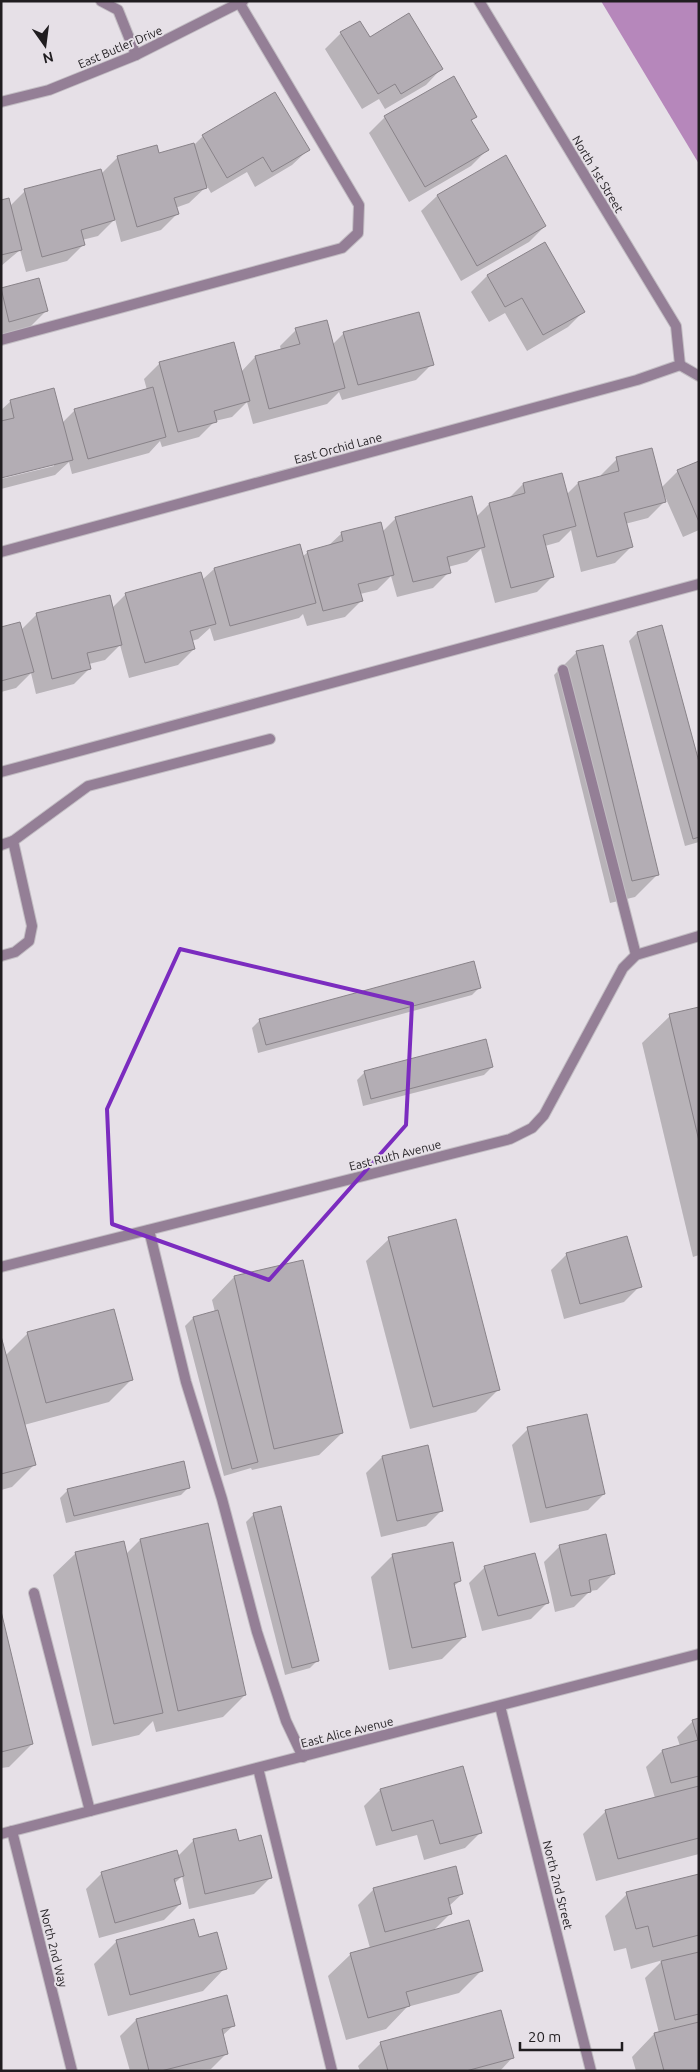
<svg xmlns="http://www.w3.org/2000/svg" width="700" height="2072" viewBox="0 0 700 2072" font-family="Ubuntu,sans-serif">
	<rect width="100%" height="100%" fill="#e6e0e7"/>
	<path fill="#b687bb" d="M601 1H699V164Z"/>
	<g fill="#0003">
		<path d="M341 33 369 39 441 69 426 85 385 109 379 99 362 109 325 49Z"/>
		<path d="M476 116 470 122 487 150 471 166 409 202 369 133 385 117Z"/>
		<path d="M203 136 308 150 292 165 255 187 247 172 211 193 207 186 189 203 175 208 177 214 161 230 121 242 115 219 98 236 82 240 83 245 67 261 26 272 20 250 1 266V202L10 206 25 191 101 174 118 157 159 154 193 146Z"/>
		<path d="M437 196 545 226 529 242 461 281 421 211Z"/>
		<path d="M545 243 584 311 568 327 527 351 505 313 489 322 471 292 487 276Z"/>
		<path d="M38 279 46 311 30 327 1 335V289Z"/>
		<path d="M296 330 332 345 344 333 432 364 416 380 342 400 339 392 327 404 253 424 247 402 232 417 215 421 199 437 162 447 160 441 149 453 72 474 69 462 55 475 1 489V479L54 466V463L1 477V410L11 401 62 423 75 410 147 390 144 379 160 363 241 372 255 357 281 350 280 346Z"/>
		<path d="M617 459 661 488 678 471 699 462V530L683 537 663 492 664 502 648 518 625 524 631 547 615 563 581 572 571 530 559 542 545 546 553 576 537 592 495 603 481 549 467 562 448 567 449 572 433 588 397 597 391 576 377 590 360 594 361 601 345 617 307 626 303 614 299 618 214 641 210 628 198 639 192 641 194 649 178 665 129 678 120 645 105 660 89 664 90 668 74 684 36 694 31 673 16 688 1 692V628L21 630 37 614 112 608 126 594 202 580 214 569 299 546 302 557 308 552 328 546 342 533 382 532 396 518 476 517 489 504 509 498 523 484 567 494 578 483 601 477V475Z"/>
		<path d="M661 627 699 766V842L685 846 629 641 637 633Z"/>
		<path d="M577 652 657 875 635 897 610 903 554 675Z"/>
		<path d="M480 987 472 995 258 1053 252 1028 260 1020Z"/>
		<path d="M699 1009V1255L693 1257 642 1043 670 1016Z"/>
		<path d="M492 1067 484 1075 363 1106 357 1080 365 1072Z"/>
		<path d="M389 1239 499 1389 476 1412 410 1429 366 1261Z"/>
		<path d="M567 1254 640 1286 624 1302 564 1319 551 1270Z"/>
		<path d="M234 1277 342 1433 319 1455 252 1470 251 1468 224 1476 185 1326 193 1318 215 1312 212 1300Z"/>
		<path d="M28 1333 132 1379 109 1402 24 1425 35 1464 12 1487 1 1490V1337L6 1355Z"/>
		<path d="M528 1429 604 1494 588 1510 530 1523 512 1445Z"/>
		<path d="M382 1457 442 1510 426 1526 381 1537 366 1473Z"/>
		<path d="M189 1487 181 1495 66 1523 60 1498 68 1490Z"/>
		<path d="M254 1514 318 1660 310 1668 285 1675 246 1522Z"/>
		<path d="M207 1525 245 1695 223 1717 156 1732 153 1721 139 1735 92 1746 53 1575 76 1553 126 1554 140 1540Z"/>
		<path d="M560 1546 613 1574 597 1590 590 1591 574 1607 555 1612 544 1562Z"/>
		<path d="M393 1555 460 1581 454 1586 464 1637 442 1659 389 1670 371 1577Z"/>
		<path d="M485 1567 547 1603 531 1619 482 1631 469 1583Z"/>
		<path d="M1 1617 32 1744 9 1767 1 1768Z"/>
		<path d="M699 1719V1854L596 1881 583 1834 606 1811 655 1798 646 1767 662 1751 680 1746 677 1737 693 1721Z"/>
		<path d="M380 1790 481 1832 465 1848 424 1860 417 1835 376 1846 364 1806Z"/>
		<path d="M235 1831 238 1842 270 1878 254 1894 189 1909 182 1876 174 1884 180 1904 164 1920 99 1938 86 1889 102 1873 177 1857 193 1841Z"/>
		<path d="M699 1875V2071H636L632 2057 654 2034 659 2033 645 1978 663 1960 631 1969 626 1948 614 1951 605 1916 627 1894Z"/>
		<path d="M374 1889 462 1894 449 1906 451 1913 433 1931 482 1970 459 1993 407 2007 386 2029 346 2040 328 1976 351 1954 370 1948 358 1905Z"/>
		<path d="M193 1921 198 1939 225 1968 203 1991 108 2016 94 1964 116 1942Z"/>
		<path d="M136 2020 234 2025 222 2036 227 2053 211 2069 130 2071 120 2036Z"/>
		<path d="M381 2043 512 2058 500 2071H360L358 2066Z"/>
	</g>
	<g fill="#b3adb4" stroke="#898389">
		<path d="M409 13 443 69 401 94 395 84 378 94 340 32 360 21 370 37Z"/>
		<path d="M454 76 477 117 471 120 489 150 425 187 384 116Z"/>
		<path d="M275 92 310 150 272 172 263 157 227 178 202 135Z"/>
		<path d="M194 143 207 188 174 198 179 214 137 227 117 156 157 145 159 153Z"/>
		<path d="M506 155 546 226 477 266 437 195Z"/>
		<path d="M101 169 115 220 81 230 85 245 42 257 24 189Z"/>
		<path d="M9 198 22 250 1 255V200Z"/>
		<path d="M545 242 585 312 543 335 522 298 505 307 487 275Z"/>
		<path d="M39 278 48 311 9 322 1 288Z"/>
		<path d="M419 312 434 365 358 385 343 332Z"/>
		<path d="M327 320 345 388 269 409 255 356 300 344 295 328Z"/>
		<path d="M234 342 250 401 214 411 217 422 178 432 159 362Z"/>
		<path d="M153 387 166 437 88 459 74 409Z"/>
		<path d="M54 388 73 460 1 478V421L14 418 10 400Z"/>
		<path d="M652 448 666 502 624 513 633 547 597 557 578 482 619 471 616 457Z"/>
		<path d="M699 461V522L677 470Z"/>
		<path d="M562 473 576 526 543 535 554 577 511 588 489 503 525 493 523 483Z"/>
		<path d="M472 496 485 547 447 557 451 573 413 582 395 517Z"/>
		<path d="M381 522 394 575 358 584 363 601 323 611 307 551 343 541 341 532Z"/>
		<path d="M300 544 316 603 230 626 214 568Z"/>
		<path d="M201 572 216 624 190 631 195 649 145 663 125 593Z"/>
		<path d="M110 595 122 645 87 653 91 669 52 679 36 613Z"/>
		<path d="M20 622 34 672 1 681V627Z"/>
		<path d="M662 625 699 762V837L693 839 637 632Z"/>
		<path d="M603 645 659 875 632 881 576 651Z"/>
		<path d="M474 961 481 988 266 1045 259 1019Z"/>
		<path d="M699 1007V1141L669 1014Z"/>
		<path d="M486 1039 493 1067 371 1099 364 1071Z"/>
		<path d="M456 1219 500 1390 433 1407 388 1237Z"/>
		<path d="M627 1236 642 1287 580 1304 566 1253Z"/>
		<path d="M303 1260 343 1433 274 1449 234 1276Z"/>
		<path d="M114 1309 133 1380 46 1403 27 1332Z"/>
		<path d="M218 1310 258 1462 232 1469 193 1317Z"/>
		<path d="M1 1336 36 1465 1 1474Z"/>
		<path d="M587 1414 605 1494 546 1508 527 1427Z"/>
		<path d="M428 1445 443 1511 397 1521 382 1456Z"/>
		<path d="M184 1461 190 1488 74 1516 67 1489Z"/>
		<path d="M281 1506 319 1661 292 1668 253 1513Z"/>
		<path d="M208 1523 246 1695 178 1711 140 1539Z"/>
		<path d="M606 1534 615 1574 589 1580 591 1592 571 1596 559 1545Z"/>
		<path d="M124 1541 163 1713 114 1724 75 1552Z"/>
		<path d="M453 1542 461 1581 454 1583 466 1637 412 1648 392 1554Z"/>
		<path d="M535 1553 549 1603 498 1616 484 1566Z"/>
		<path d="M1 1611 33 1744 1 1752Z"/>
		<path d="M699 1718V1776L671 1783 662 1750 698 1740 692 1720Z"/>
		<path d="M463 1766 482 1833 440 1844 433 1820 392 1831 380 1789Z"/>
		<path d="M699 1786V1838L618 1859 605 1810Z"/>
		<path d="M236 1829 239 1841 261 1835 272 1878 205 1894 193 1839Z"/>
		<path d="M177 1850 184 1876 174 1879 181 1904 115 1923 101 1872Z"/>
		<path d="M456 1866 463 1894 448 1898 452 1914 385 1932 373 1888Z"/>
		<path d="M699 1874V1935L653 1947 648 1926 636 1929 626 1892Z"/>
		<path d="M194 1919 199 1937 217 1932 227 1969 130 1995 116 1940Z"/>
		<path d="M469 1920 483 1971 406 1992 410 2006 368 2018 350 1953Z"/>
		<path d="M699 1952V2014L675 2020 661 1961Z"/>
		<path d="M227 1995 235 2026 222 2029 228 2054 161 2071H149L136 2019Z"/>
		<path d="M501 2010 514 2058 466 2071H388L380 2042Z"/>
		<path d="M699 2022V2071H664L654 2033Z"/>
	</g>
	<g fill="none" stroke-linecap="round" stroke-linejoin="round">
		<g stroke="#c2bdc3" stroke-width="12">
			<g id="service">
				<path d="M101 1 118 10 136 55"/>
				<path d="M1 340 342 248 358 233 359 205 240 4"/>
				<path d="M680 365 699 376"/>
				<path d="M563 670 636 955"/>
				<path d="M1 772 699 584"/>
				<path d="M1 845 13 841 88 786 270 739"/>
				<path d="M1 956 15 952 29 941 32 926 13 841"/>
				<path d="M149 1230 186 1382 222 1499 257 1632 286 1721 303 1757"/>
				<path d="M34 1593 90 1811"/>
				<path d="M258 1768 332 2071"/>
			</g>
		</g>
		<g stroke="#c2bdc3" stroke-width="12">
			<g id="minor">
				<path d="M1 102 49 90 136 55 243 1"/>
				<path d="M1 552 637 380 680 365 676 326 479 1"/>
				<path d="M1 1267 510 1139 532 1128 544 1115 623 968 636 955 699 936"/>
				<path d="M500 1706 591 2071"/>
				<path d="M12 1831 72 2071"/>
				<path d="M1 1834 699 1654"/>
			</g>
		</g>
		<use href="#service" stroke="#947f96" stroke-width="10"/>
		<use href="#minor" stroke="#947f96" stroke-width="10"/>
	</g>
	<path fill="none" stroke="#7b2cbf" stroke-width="4" stroke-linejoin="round" d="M180 949 412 1004 406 1125 269 1280 112 1224 107 1109Z"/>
	<g text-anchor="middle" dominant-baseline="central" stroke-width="4" stroke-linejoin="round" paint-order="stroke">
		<g font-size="12" fill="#201d20" stroke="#e6e0e7">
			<text transform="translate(120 47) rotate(-23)">East Butler Drive</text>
			<text transform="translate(598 174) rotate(59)">North 1st Street</text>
			<text transform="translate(338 448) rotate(-15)">East Orchid Lane</text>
			<text transform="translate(395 1155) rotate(-14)">East Ruth Avenue</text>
			<text transform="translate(347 1732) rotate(-14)">East Alice Avenue</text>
			<text transform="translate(558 1885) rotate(76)">North 2nd Street</text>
			<text transform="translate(54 1948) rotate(76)">North 2nd Way</text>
		</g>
	</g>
	<rect width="700" height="2072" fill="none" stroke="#201d20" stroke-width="5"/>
	<g transform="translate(45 45) rotate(166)" stroke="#e6e0e7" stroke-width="4" paint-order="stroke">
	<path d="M0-4L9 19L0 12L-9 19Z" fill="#201d20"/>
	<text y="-8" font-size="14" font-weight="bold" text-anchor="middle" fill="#201d20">N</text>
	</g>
	<path d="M520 2042v8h102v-8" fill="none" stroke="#201d20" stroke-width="2.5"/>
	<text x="528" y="2042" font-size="15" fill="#201d20" stroke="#e6e0e7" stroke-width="4" paint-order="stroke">20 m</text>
</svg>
